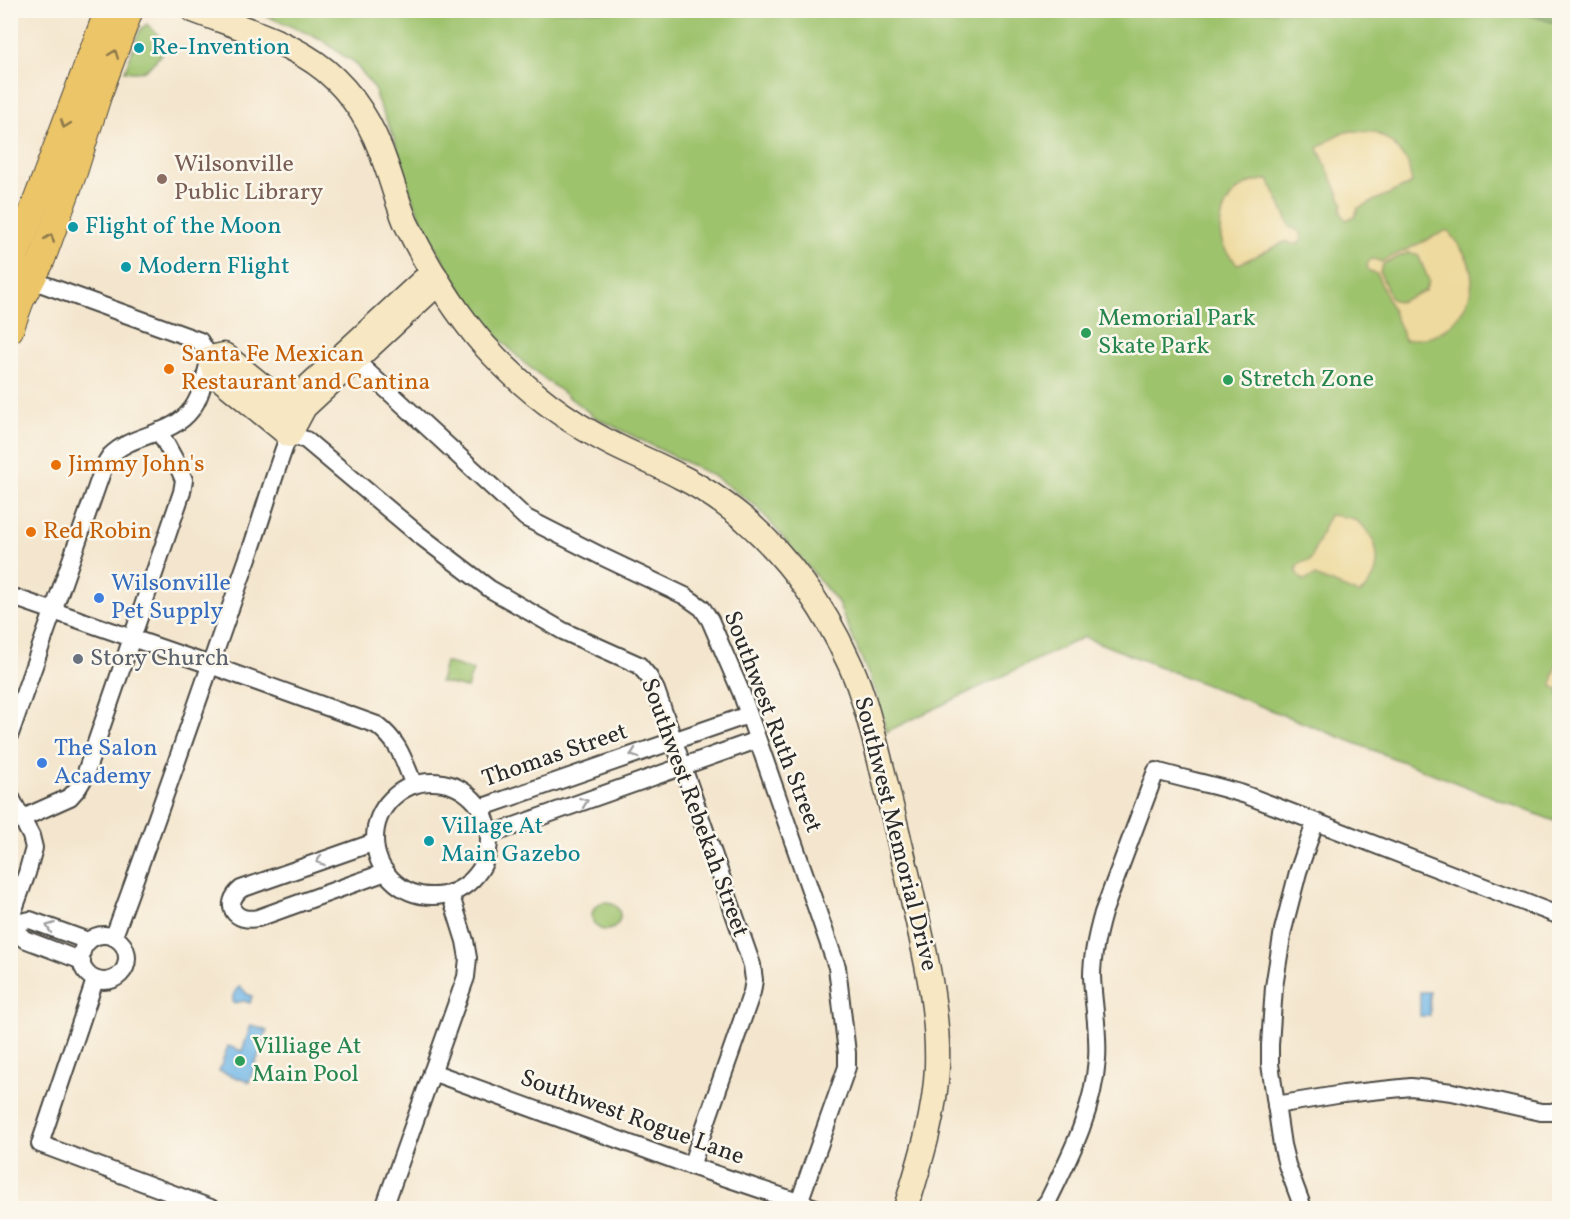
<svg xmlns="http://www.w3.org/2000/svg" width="1570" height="1219" viewBox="0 0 1570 1219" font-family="Vollkorn,serif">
	<rect width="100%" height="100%" fill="#fbf7ec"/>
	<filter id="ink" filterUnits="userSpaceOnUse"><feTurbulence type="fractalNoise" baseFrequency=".0167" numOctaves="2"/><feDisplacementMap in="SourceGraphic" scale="12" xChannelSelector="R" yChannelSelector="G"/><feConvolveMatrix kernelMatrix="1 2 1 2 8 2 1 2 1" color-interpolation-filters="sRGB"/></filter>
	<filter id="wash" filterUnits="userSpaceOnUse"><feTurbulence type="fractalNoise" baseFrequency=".008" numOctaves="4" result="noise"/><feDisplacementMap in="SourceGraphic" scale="24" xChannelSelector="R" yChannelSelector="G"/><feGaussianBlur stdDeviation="1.35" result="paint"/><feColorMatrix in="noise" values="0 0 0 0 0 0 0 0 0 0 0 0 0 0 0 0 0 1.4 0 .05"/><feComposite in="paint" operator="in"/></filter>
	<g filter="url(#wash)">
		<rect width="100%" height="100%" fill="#f4e6ce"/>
		<g fill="#9ec36d" stroke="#64774c" stroke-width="1.5">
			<path d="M255 11H1559V823L1084 637 886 732 877 695 837 601 757 507 715 477 595 417 524 363 497 336 475 310 462 291 430 238 412 198 394 138 376 97 375 89 352 60 346 58 321 39Z"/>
			<path d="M147 24 159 36 163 47 161 54C149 68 146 75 125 71L138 35 140 30Z"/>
			<path d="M445 662 473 670 467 688 440 682Z"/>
			<circle cx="606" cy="916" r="14"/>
		</g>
		<path fill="#7ea960" stroke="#546a46" stroke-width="1.5" d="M1515 11H1559V24Z"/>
		<g fill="#eeda9e" stroke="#8c8264" stroke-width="1.5" fill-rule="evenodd">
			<path d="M1351 131 1374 132 1382 136 1393 144 1408 163 1412 183 1358 208 1355 216 1346 220C1341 215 1339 210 1343 204L1318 148 1339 134Z"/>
			<path d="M1269 180 1291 228C1298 229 1301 232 1302 239 1298 245 1293 246 1287 241L1239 264 1236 263C1233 258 1227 254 1225 249 1213 224 1225 193 1250 183 1256 180 1263 180 1269 180Z"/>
			<path d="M1447 230 1451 233V235C1459 245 1467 255 1470 267 1478 295 1457 329 1429 337 1421 339 1413 339 1405 340L1377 274 1369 271C1364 261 1372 256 1381 262ZM1409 252 1417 255 1419 257 1429 281 1425 291 1399 302 1391 299 1380 272 1383 264Z"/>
			<path d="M1329 515C1337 516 1345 516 1353 519 1382 534 1386 576 1359 594L1315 576 1304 580C1291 573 1296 560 1310 561Z"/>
			<path d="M1559 656 1560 690H1559L1552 686 1553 677Z"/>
		</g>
		<g fill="#70b6e7" stroke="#4e7089" stroke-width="1.5">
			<path d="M240 986 247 994 252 996 250 1003 244 1001 233 1003C232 995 234 991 240 986Z"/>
			<rect x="1420" y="992" width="10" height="24"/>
			<path d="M251 1025 267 1031 249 1082 219 1071 228 1046 242 1051Z"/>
		</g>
	</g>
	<g filter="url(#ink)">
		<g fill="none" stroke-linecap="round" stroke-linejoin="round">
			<g stroke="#494743" stroke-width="20">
				<g id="street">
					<path d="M347 353 526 518 603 557 685 596 702 608 710 620 741 692 837 967 847 1053V1067L797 1208"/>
					<path d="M10 596 210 665 377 725C400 743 403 759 414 785"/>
					<path d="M10 734 103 469C105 464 107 460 110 456 132 433 172 436 191 410 202 396 205 375 210 358L200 341 23 277"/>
					<circle cx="432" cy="839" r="57"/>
					<path d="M10 796 31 836 34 848 27 873 10 920"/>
					<path d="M480 808 748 715"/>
					<path d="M23 818 70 797 78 788 84 778 182 492 184 480 177 464 159 431"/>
					<path d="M489 835 757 740"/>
					<path d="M375 842 241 889C222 905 235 923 258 918L386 872"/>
					<path d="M10 924 30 920 88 941"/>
					<path d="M10 925 24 939 82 961"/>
					<circle cx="104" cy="958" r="23"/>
					<path d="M114 936C161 810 204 682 249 555 263 515 274 474 289 435L306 440 418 534 490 589 563 631 639 665 649 677 656 690 752 965 754 980 752 992 691 1166"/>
					<path d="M95 980 40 1144 211 1208"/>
					<path d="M432 1072 691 1166 816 1208"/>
					<path d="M1276 1105 1343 1094 1411 1087 1452 1092 1541 1112H1552L1560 1109"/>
					<path d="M384 1208 466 977 468 958 465 941 450 893"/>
					<path d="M1042 1208 1048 1201C1071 1154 1093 1112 1097 1059 1099 1031 1093 1004 1092 976 1092 955 1097 934 1103 913L1156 771C1186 780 1216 785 1246 795L1560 916"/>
					<path d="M1303 1208 1287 1165 1282 1145 1270 1064V1045L1274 987 1283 930 1298 872 1315 823"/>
				</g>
			</g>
			<g stroke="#494743" stroke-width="27">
				<g id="secondary">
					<path d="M193 10C237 27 288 40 325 70 355 95 374 128 386 165 393 184 398 204 406 223 427 266 452 308 484 345 519 384 563 419 610 443 633 455 657 464 679 476 702 487 723 502 743 518 788 557 822 604 847 658 861 686 868 715 876 745 888 792 899 839 910 886 923 946 939 1005 937 1067 935 1116 920 1162 906 1208"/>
					<path d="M435 276 429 291 304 407 289 435 217 376 210 358 224 355 283 403 289 410 295 399 423 281Z"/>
				</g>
			</g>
			<g stroke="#494743" stroke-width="28">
				<g id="primary">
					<path d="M10 271 108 10"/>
					<path d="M10 330 21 300 41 262 74 172 98 96 130 10"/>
				</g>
			</g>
			<use href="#street" stroke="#fff" stroke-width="16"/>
			<use href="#secondary" stroke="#f7e8c3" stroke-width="24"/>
			<use href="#primary" stroke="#ecc569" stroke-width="26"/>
		</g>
		<defs><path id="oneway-chevron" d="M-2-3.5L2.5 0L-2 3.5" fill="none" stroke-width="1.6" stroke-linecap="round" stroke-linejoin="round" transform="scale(1.5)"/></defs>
		<g stroke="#8c784a">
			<use href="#oneway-chevron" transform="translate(114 54) rotate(-69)"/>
			<use href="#oneway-chevron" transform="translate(65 124) rotate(110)"/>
			<use href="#oneway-chevron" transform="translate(50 238) rotate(-69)"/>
		</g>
		<g stroke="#a0a0a0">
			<use href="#oneway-chevron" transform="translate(634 754) rotate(161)"/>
			<use href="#oneway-chevron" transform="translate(584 802) rotate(-20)"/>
			<use href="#oneway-chevron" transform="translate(320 861) rotate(161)"/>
			<use href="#oneway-chevron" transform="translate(50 927) rotate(-160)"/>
		</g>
	</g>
	<g fill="#0f9aa8" stroke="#fbf7ec" stroke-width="2">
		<circle cx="139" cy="48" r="6"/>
		<circle cx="73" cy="227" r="6"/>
		<circle cx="126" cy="267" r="6"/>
		<circle cx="429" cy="841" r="6"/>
	</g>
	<circle fill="#8d6e63" stroke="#fbf7ec" stroke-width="2" cx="162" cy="179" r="6"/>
	<g fill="#2e9e5b" stroke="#fbf7ec" stroke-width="2">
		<circle cx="1086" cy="333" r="6"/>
		<circle cx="1228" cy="380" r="6"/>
		<circle cx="240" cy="1061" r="6"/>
	</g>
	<g fill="#e8710a" stroke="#fbf7ec" stroke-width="2">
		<circle cx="169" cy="369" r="6"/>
		<circle cx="56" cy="465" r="6"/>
		<circle cx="31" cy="532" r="6"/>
	</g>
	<g fill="#3f7fe0" stroke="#fbf7ec" stroke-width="2">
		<circle cx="99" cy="598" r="6"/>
		<circle cx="42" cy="763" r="6"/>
	</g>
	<circle fill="#6b7280" stroke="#fbf7ec" stroke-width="2" cx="78" cy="659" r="6"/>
	<g text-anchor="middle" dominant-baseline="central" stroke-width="5" stroke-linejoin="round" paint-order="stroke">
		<g font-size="24" fill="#0d838f" stroke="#fbf7ec" text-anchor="start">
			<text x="151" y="48">Re-Invention</text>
			<text x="85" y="227">Flight of the Moon</text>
			<text x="138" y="267">Modern Flight</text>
			<text x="441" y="827">Village At<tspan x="441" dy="28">Main Gazebo</tspan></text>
		</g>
		<g font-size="24" fill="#785e54" stroke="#fbf7ec" text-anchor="start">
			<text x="174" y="165">Wilsonville<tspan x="174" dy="28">Public Library</tspan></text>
		</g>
		<g font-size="24" fill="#27864d" stroke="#fbf7ec" text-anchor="start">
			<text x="1098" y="319">Memorial Park<tspan x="1098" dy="28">Skate Park</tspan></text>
			<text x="1240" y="380">Stretch Zone</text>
			<text x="252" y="1047">Villiage At<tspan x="252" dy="28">Main Pool</tspan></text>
		</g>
		<g font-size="24" fill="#c56008" stroke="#fbf7ec" text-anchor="start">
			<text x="181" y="355">Santa Fe Mexican<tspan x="181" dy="28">Restaurant and Cantina</tspan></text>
			<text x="68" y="465">Jimmy John's</text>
			<text x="43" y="532">Red Robin</text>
		</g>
		<g font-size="24" fill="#366cbe" stroke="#fbf7ec" text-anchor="start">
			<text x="111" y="584">Wilsonville<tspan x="111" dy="28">Pet Supply</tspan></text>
			<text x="54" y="749">The Salon<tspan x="54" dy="28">Academy</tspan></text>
		</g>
		<g font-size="24" fill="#5b616d" stroke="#fbf7ec" text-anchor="start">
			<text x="90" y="659">Story Church</text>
		</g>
		<g font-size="24" fill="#2b2b2b" stroke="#fbf7ec">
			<text transform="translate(772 722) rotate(69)">Southwest Ruth Street</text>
			<text transform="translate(555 756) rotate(-19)">Thomas Street</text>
			<text transform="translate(694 808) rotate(70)">Southwest Rebekah Street</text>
			<text transform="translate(895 834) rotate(76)">Southwest Memorial Drive</text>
			<text transform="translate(632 1118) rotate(20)">Southwest Rogue Lane</text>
		</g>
	</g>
	<rect width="1570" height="1219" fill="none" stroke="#fbf7ec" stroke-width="36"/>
</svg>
